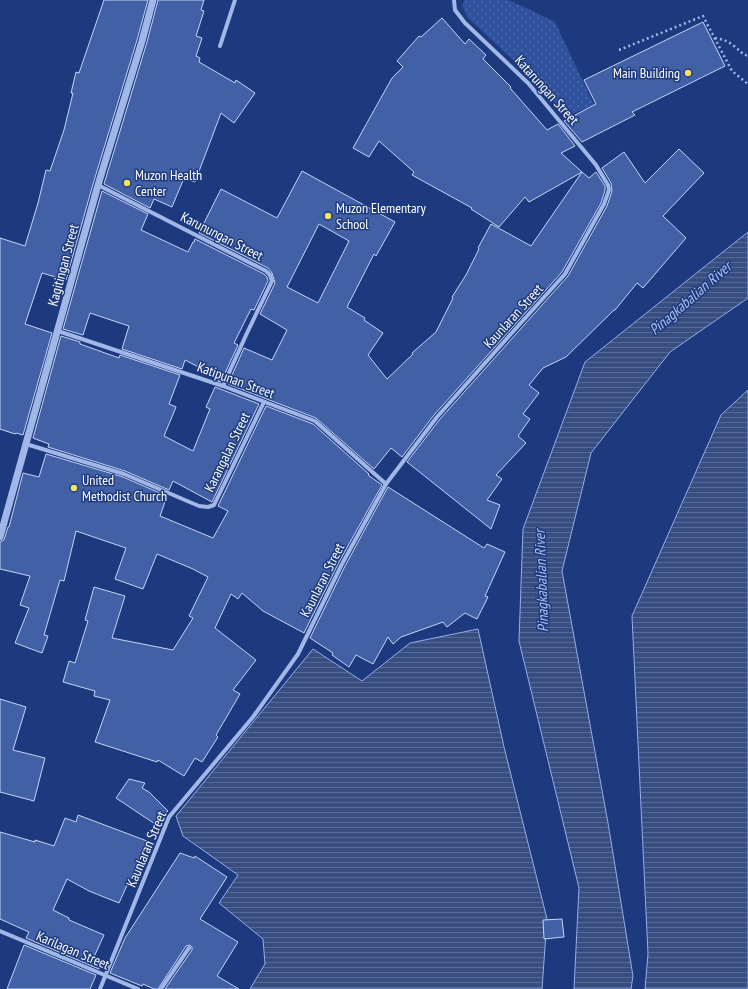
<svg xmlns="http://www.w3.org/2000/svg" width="748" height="989" viewBox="0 0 748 989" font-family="'PT Sans Narrow',sans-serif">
	<defs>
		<pattern id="grass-dots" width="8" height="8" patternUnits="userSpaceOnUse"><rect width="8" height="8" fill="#30519d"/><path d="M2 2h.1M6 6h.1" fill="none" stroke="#4f6bac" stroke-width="1.8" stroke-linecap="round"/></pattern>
		<pattern id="water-rules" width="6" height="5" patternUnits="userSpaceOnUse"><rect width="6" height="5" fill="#384d80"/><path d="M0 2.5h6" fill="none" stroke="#566893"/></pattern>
	</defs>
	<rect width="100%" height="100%" fill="#1e3a7e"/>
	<path fill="url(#grass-dots)" d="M465 0H509L555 22 594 105 565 117 542 87 467 17 462 5Z"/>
	<g fill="url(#water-rules)" stroke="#94afea">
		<path d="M748 232V298L670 352 591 453 562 571 608 823 633 976 631 989H574L579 888 519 641 523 529 585 362Z"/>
		<path d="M748 390V989H645L648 954 632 616 721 415Z"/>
		<path d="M478 629 504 747 547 919 542 989H250L265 964 263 939 219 903 238 875 183 836 176 816 313 649 362 681 410 643Z"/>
	</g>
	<g fill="#4260a6" stroke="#c5d4f6" fill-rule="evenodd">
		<path d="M104 0H148L137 40 93 184 66 280 42 273 25 324 52 333 23 435 16 433 15 434 0 429V238L25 246 38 203 46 170 50 171 64 130 73 93H71L76 72 79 73Z"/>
		<path d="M158 0H204L201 10 204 11 196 36 202 38 196 56 200 58 199 62 235 83 236 80 255 93 234 123 221 113 195 182 184 178 172 207 154 199 150 208 104 184 147 42Z"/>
		<path d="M442 18 465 44 469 39 486 55 483 59 511 87 510 88 547 130 558 124 575 146 561 153 582 172 529 202 525 197 499 227 471 209 472 208 412 175 414 172 379 141 369 157 353 148 392 78 403 67 397 61 419 36 421 37Z"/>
		<path d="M703 22 725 66 632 112 635 115 582 142 564 121 596 104 584 80Z"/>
		<path d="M679 149 704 173 663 216 686 238 643 288 637 283 615 310H614L566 357 543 368 529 385 539 393 523 414 530 419 518 436 526 443 496 475 502 479 487 500 500 505 491 529 407 462 440 419 568 276 607 206 612 191 611 183 602 168 624 152 645 183Z"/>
		<path d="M302 171 395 222 376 256 374 254 347 307 365 318 364 320 383 333 368 355 387 379 413 354 412 353 436 332 453 298 452 297 466 275 479 249 478 248 491 224 531 246 582 172 589 178 596 172 605 186V190L601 203 562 272 434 415 402 457 391 448 374 469 316 418 228 384 244 348 272 360 287 330 260 314 275 283 272 273 268 268 199 233 221 189 277 218ZM319 224 349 241 318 303 287 287Z"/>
		<path d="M102 191 148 214 141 230 188 252 193 242H194L195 239 264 274 267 277 268 281 254 310 251 309 234 343 238 345 221 382 218 381 220 378 185 360 182 369 122 349 129 326 90 313 83 335 63 329Z"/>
		<path d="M61 336 80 342V344L119 358 120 355 180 375 169 404 176 407 164 436 193 451 210 409 206 407 215 387 259 404 212 502 173 481 169 490 125 471 48 447 49 444 33 438Z"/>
		<path d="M266 406 313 424 369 474 368 475 382 485 339 562 304 633 263 611 242 593 238 599 231 594 215 628 256 660 233 690 240 694 216 735 218 737 202 762 195 758 184 776 158 760 157 762 95 742 110 700 94 696 95 691 63 682 69 661 75 663 88 621 85 620 94 587 125 596 112 638 173 650 193 618 189 616 208 577 193 569 157 554 143 589 115 579 126 548 76 531 64 581 60 580 44 635 48 636 42 653 15 643 29 608 20 605 30 576 0 569V542L4 540 8 527H9L23 473 39 477 46 454 123 477 167 496 160 516 213 538 228 511 218 506Z"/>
		<path d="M388 487 484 548 487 544 505 552 485 596 488 597 477 619 465 613 447 627 443 622 401 637 393 644 388 637 373 664 356 655 349 667 332 655 333 653 310 638 345 566Z"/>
		<path d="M0 699 26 707 13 750 45 758 34 801 0 792Z"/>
		<path d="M129 779 145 783 142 788 149 792 168 811 155 824 116 798Z"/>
		<path d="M78 815 147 841 119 903 89 891 67 879 53 910 69 918V920L104 935 94 957 102 961 99 969 26 938 29 932 0 919V832L35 842V840L54 846 65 818 76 822Z"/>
		<path d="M180 853 194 858 195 856 227 877 200 919 238 942 217 976 239 989H165L192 950V947L190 945 186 946 158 989H154L143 984 142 986 110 973 125 938Z"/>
		<path d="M562 919 564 937 544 939 543 920Z"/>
		<path d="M24 945 96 975 90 989H7Z"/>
	</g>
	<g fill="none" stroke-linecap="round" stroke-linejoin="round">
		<g stroke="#a1b7e8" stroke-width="2.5" stroke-dasharray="2 3" stroke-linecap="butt">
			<path d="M715 38C722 39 728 41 734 46 739 50 742 54 748 56"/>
			<path d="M619 50 703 16 732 71 748 84"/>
		</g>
		<g stroke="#a1b7e8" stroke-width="4">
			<path d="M220 46 235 0"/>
			<path d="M98 185 266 271 270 275 272 281 247 333 223 386"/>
			<path d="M58 331 223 386 315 421 386 484"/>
			<path d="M26 444 124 474 199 506 208 507 214 505 264 402"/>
			<path d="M0 931 138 989"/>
			<path d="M100 989 169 817 253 717 298 654 342 564 386 484 437 417 510 335 565 274 604 204 609 190 608 185 596 165 528 83 465 23 455 10 454 0"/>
			<path d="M161 989 189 948"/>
		</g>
		<path stroke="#a1b7e8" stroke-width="7" d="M0 537 98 185 142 41 153 0"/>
	</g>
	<g fill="#f7e260" stroke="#1e3a7e" stroke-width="1.5">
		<circle cx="688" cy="73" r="4"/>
		<circle cx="127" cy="183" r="4"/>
		<circle cx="328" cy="216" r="4"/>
		<circle cx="74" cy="488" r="4"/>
	</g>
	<g text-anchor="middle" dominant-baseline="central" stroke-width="3" stroke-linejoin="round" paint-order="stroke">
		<g font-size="14" fill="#fff" stroke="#1e3a7e" text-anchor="start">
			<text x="680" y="73" text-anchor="end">Main Building</text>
			<text x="135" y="175">Muzon Health<tspan x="135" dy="16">Center</tspan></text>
			<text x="336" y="208">Muzon Elementary<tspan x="336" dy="16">School</tspan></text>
			<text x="82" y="480">United<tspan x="82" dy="16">Methodist Church</tspan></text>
		</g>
		<g font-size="14" fill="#fff" stroke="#1e3a7e">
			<text transform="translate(547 90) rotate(48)">Katarungan Street</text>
			<text transform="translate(222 236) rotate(27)">Karunungan Street</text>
			<text transform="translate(63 265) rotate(-75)">Kagitingan Street</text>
			<text transform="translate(513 316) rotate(-48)">Kaunlaran Street</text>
			<text transform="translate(236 380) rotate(20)">Katipunan Street</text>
			<text transform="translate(227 452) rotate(-64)">Karangalan Street</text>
			<text transform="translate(322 580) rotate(-63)">Kaunlaran Street</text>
			<text transform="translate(146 849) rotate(-67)">Kaunlaran Street</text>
			<text transform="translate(73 950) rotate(23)">Karilagan Street</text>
		</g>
		<g font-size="15" font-style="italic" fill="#acc1f0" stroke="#1e3a7e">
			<text transform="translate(690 298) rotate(-41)">Pinagkabalian River</text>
			<text transform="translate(541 581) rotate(-92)">Pinagkabalian River</text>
		</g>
	</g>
</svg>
